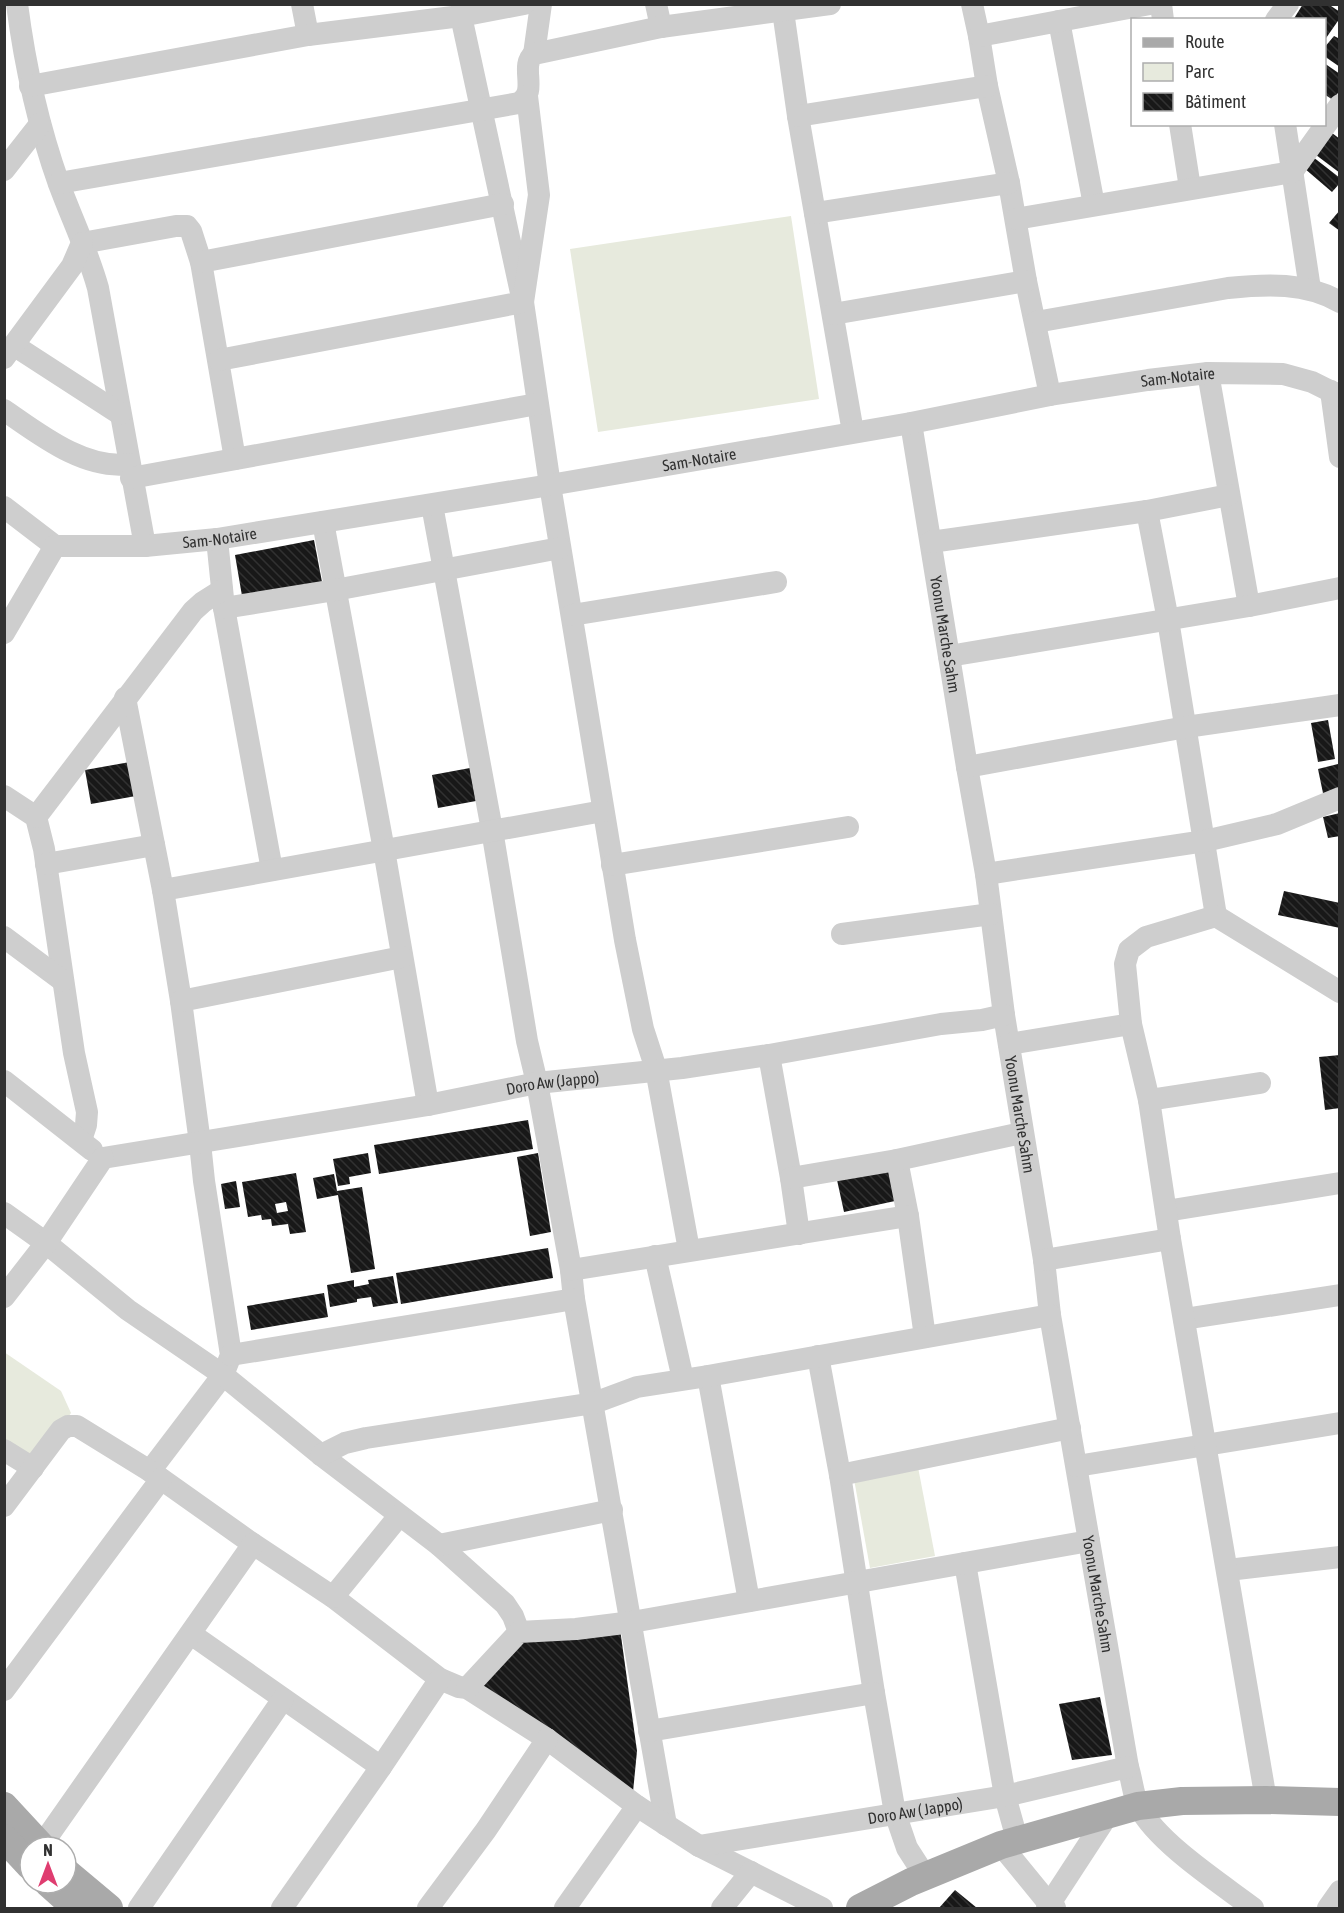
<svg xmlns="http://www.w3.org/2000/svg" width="1344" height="1913" viewBox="0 0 1344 1913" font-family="'Asap Condensed',sans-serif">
	<defs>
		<pattern id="building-back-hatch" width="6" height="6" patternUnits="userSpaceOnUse" patternTransform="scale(1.5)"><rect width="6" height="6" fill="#181818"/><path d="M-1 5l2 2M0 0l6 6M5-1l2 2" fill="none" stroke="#313131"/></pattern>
	</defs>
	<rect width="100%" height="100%" fill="#fff"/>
	<g fill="#e7eadd">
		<path d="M791 216 819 399 598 432 570 249Z"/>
		<path d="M4 1352 61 1391 71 1413 32 1467 5 1448Z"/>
		<path d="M918 1467 935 1556 870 1568 854 1479Z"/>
	</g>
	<g fill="url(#building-back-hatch)" fill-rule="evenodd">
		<path d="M1303 4H1328L1340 12V18L1324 41V20H1293Z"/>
		<path d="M1334 36 1340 39V67L1324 56V48Z"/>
		<path d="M1324 63 1340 74V90L1333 100 1324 94Z"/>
		<path d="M1332 133 1340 139V173L1316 155Z"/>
		<path d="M1313 157 1340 178V183L1332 192 1304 168Z"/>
		<path d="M1340 210V231L1329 223Z"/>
		<path d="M314 540 322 582 242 596 235 555Z"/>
		<path d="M1328 720 1335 759 1318 762 1311 723Z"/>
		<path d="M130 762 136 796 91 804 85 770Z"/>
		<path d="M1338 764 1340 795 1324 798 1318 769Z"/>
		<path d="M470 768 476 801 438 808 432 775Z"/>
		<path d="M1340 813V836L1328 838 1323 817Z"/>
		<path d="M1284 891 1340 903V928L1278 915Z"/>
		<path d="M1340 1055V1108L1325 1110 1319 1057Z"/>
		<path d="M528 1120 533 1149 379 1174 374 1145Z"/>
		<path d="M368 1153 371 1173 349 1177 350 1184 338 1186 333 1159Z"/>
		<path d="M538 1153 551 1232 530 1236 517 1157Z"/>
		<path d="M889 1170 895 1201 844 1212 837 1180Z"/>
		<path d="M296 1173 306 1232 290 1234 288 1224 272 1226 271 1219 262 1220 261 1215 248 1217 242 1182ZM286 1202 288 1211 277 1213 275 1204Z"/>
		<path d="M334 1174 337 1191 362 1187 375 1269 351 1273 338 1195 317 1199 313 1178Z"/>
		<path d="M236 1181 240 1207 225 1209 221 1184Z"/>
		<path d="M548 1248 553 1278 401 1304 396 1273Z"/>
		<path d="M393 1276 398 1303 373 1307 371 1297 357 1299V1302L330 1307 327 1285 354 1280V1287L369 1284 368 1280Z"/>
		<path d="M324 1293 328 1317 251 1330 247 1306Z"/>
		<path d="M620 1629 637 1751 633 1792 475 1686 518 1638Z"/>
		<path d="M1100 1697 1112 1755 1072 1760 1059 1704Z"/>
		<path d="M955 1890 977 1908H939Z"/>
	</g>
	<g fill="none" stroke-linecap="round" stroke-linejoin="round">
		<g stroke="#cecece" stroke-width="22">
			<path d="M17 4C25 66 38 125 59 184 72 219 88 252 98 288L145 546"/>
			<path d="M302 4 308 35"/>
			<path d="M656 4 661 27"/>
			<path d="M972 4 979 36 987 86 1009 183 1026 281 1050 395"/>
			<path d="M1161 4 1163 20"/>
			<path d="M783 11 798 116 853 432"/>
			<path d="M461 16 523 302 550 485 625 940 643 1029 656 1069 689 1250"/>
			<path d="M1276 20 1288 4"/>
			<path d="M1059 21 1094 205"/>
			<path d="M979 36 1150 4"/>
			<path d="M534 54 541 4"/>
			<path d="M30 86 308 35 461 16 524 4"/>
			<path d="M798 116 987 86"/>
			<path d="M1180 124 1190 188"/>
			<path d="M1285 124 1310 289"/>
			<path d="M4 170 40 124"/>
			<path d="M59 183 519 103C539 92 519 66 534 54L661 27 830 4"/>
			<path d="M815 213 1009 183"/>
			<path d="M1016 219 1292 172 1340 105"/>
			<path d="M82 243 176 226H187L191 231 201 262 235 459"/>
			<path d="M201 262 503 204"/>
			<path d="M833 314 1026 281"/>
			<path d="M1036 322 1228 288C1266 284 1306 282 1340 302"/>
			<path d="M15 346 120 414"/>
			<path d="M4 358 72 266 82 243"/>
			<path d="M219 360 523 302 539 195 527 96"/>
			<path d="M1208 373 1249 606"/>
			<path d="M1331 391 1340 457"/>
			<path d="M4 410C39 434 84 470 129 464"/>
			<path id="s1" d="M911 423 967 767 986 874 1004 1015 1044 1260 1050 1315 1128 1767C1132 1779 1133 1796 1139 1807 1158 1843 1220 1883 1253 1908"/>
			<path d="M131 478 537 404"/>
			<path d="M432 505 492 830 527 1041 537 1083 571 1270 574 1299 666 1825"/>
			<path d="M4 507 55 546"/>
			<path d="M1147 511 1168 620 1216 916"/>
			<path d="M323 522 384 850 428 1105"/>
			<path d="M217 539 224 608 272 870"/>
			<path d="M931 542 1147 511 1229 495"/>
			<path id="s2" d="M55 546H145L217 539 550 485 911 423 1050 395 1148 380 1208 373 1283 374 1312 382 1340 396"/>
			<path d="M224 608 335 590 560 548"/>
			<path d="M572 615 776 582"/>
			<path d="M4 633 55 546"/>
			<path d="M949 656 1249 606 1340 588"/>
			<path d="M125 698 163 890 181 1001 200 1143 204 1181 231 1355 223 1375 150 1471"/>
			<path d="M967 767 1186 727 1340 705"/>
			<path d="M4 796 36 817 44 849 74 1053 87 1112 86 1125 81 1140"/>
			<path d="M36 817 193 611 203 602 222 590"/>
			<path d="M46 864 154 845"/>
			<path d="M612 865 848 827"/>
			<path d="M986 874 1205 841 1277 824 1340 798"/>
			<path d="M163 890 603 811"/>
			<path d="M842 934 991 914"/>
			<path d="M4 937 63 981"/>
			<path d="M181 1001 402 957"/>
			<path d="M1009 1044 1131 1024"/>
			<path d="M769 1055 791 1178 799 1234"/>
			<path d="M4 1081 92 1150"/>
			<path d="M1149 1100 1260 1083"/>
			<path id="s3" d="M103 1158 428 1105 537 1083 682 1068 769 1055 941 1024 982 1020 1004 1015"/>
			<path d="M897 1160 908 1216 925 1337"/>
			<path d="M791 1178 897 1160 1022 1133"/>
			<path d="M1166 1211 1340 1183"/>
			<path d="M4 1213 46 1243 128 1310 223 1375 321 1455 439 1545 505 1604 513 1616 519 1632"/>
			<path d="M655 1256 683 1379"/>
			<path d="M1044 1260 1170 1239"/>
			<path d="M571 1270 908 1216"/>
			<path d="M4 1297 46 1243 103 1158"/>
			<path d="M1184 1319 1340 1295"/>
			<path d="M231 1355 574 1299"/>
			<path d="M818 1356 840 1475 874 1693 895 1813 907 1848 925 1876"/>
			<path d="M708 1376 749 1601"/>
			<path d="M4 1450 33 1468"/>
			<path d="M321 1455 345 1443 366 1438 594 1403 637 1387 708 1376 1050 1315"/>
			<path d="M1077 1466 1340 1423"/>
			<path d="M840 1475 1070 1428"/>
			<path d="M4 1506 61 1430 68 1426H77L150 1471 253 1544 333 1597 440 1679 459 1687 467 1688 547 1739 637 1806 699 1846 822 1908"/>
			<path d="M439 1545 612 1510"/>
			<path d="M965 1563 1005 1796 1017 1839"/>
			<path d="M1228 1570 1340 1557"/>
			<path d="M333 1597 399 1516"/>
			<path d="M191 1634 381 1767"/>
			<path d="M467 1688 519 1632 576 1629 632 1622 1089 1541"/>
			<path d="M4 1690 161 1479"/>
			<path d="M649 1731 874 1693"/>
			<path d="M1266 1800 1170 1239 1149 1100 1131 1024 1125 964 1129 950 1146 937 1216 916 1340 992"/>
			<path d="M1001 1845 1050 1905 1055 1908"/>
			<path d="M41 1846 253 1544"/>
			<path id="s4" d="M699 1846 1005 1796 1128 1767"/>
			<path d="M139 1908 283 1699"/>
			<path d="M282 1908 381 1767 440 1679"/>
			<path d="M428 1908 486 1830 547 1739"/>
			<path d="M565 1908 637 1806"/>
			<path d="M722 1908 751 1872"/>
			<path d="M1047 1908 1109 1813"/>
			<path d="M1328 1908 1340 1891"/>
		</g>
		<g stroke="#a9a9a9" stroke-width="28">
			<path d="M4 1806 42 1847"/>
			<path d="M4 1838 30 1866"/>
			<path d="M66 1872 109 1908"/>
			<path d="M48 1883 76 1908"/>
			<path d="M860 1908 911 1882 1001 1845 1138 1806 1182 1801 1266 1800 1340 1802"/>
		</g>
	</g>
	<g text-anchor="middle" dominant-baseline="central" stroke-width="6" stroke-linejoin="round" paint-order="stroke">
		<g font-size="16" fill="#313131" stroke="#fff">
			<text stroke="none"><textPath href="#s2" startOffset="1137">Sam-Notaire</textPath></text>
			<text stroke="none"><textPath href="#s2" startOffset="651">Sam-Notaire</textPath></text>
			<text stroke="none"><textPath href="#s2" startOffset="165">Sam-Notaire</textPath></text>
			<text stroke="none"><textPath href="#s1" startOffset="214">Yoonu Marche Sahm</textPath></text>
			<text stroke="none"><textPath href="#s3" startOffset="456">Doro Aw (Jappo)</textPath></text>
			<text stroke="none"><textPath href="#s1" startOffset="700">Yoonu Marche Sahm</textPath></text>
			<text stroke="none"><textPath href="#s1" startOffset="1186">Yoonu Marche Sahm</textPath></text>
			<text stroke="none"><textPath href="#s4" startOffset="219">Doro Aw ( Jappo)</textPath></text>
		</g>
	</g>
	<rect width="1344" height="1913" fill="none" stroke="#313131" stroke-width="12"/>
	<rect x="1131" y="18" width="195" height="108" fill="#ffffff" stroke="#adadad" stroke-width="1.5"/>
	<rect x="1143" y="38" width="30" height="9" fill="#a9a9a9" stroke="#adadad" stroke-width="1.5"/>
	<text x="1185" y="48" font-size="18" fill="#313131">Route</text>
	<rect x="1143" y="63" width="30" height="18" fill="#e7eadd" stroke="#adadad" stroke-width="1.5"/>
	<text x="1185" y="78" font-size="18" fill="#313131">Parc</text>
	<rect x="1143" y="93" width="30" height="18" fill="url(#building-back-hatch)" stroke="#adadad" stroke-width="1.5"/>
	<text x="1185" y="108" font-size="18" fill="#313131">Bâtiment</text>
	<g transform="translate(48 1865)"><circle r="28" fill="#ffffff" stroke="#adadad" stroke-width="1.5"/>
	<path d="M0-4.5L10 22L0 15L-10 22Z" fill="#df3d70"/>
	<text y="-9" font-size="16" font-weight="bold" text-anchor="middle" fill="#313131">N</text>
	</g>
</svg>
